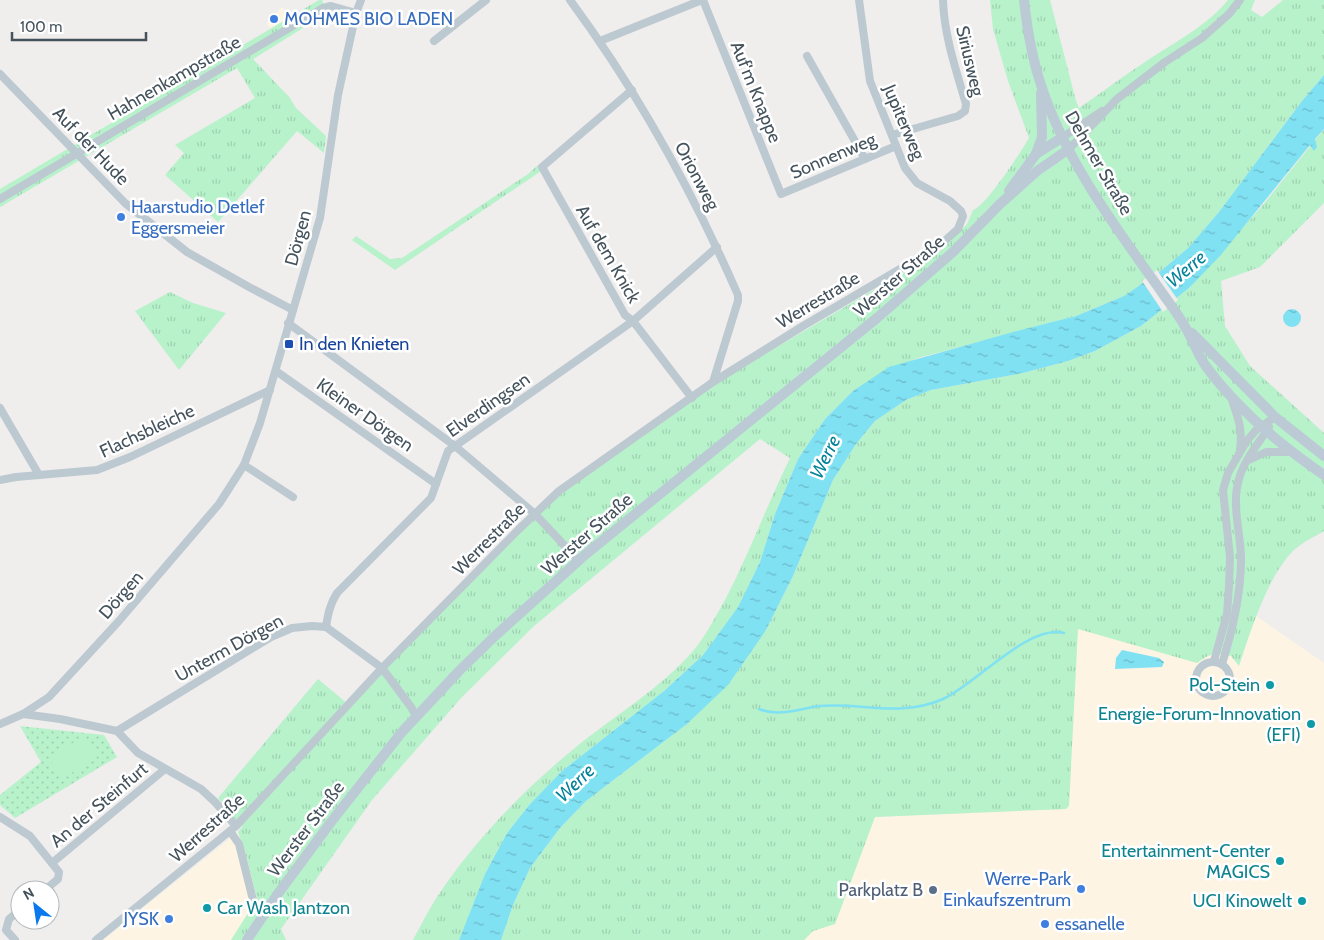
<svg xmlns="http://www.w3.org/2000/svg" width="1324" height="940" viewBox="0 0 1324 940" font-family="Cabin,sans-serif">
	<defs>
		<pattern id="grass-tufts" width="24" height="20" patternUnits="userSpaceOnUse" patternTransform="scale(1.25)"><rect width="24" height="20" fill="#b7f2cb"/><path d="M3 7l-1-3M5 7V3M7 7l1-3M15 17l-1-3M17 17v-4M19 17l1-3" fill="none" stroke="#9fd1b1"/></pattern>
		<pattern id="park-dots" width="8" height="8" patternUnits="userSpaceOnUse" patternTransform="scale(1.25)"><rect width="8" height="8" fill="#b7f2cb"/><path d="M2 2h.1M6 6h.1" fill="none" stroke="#9fd1b1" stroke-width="1.8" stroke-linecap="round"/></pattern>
		<pattern id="water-ripples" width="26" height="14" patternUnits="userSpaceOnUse" patternTransform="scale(1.25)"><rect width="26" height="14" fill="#80e1f3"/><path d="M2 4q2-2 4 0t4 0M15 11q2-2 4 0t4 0" fill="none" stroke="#6ab9c8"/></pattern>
	</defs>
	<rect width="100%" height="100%" fill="#f0eded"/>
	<g fill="#fdf4e4">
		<path d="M282 7 291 18 271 29 266 23Z"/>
		<path d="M1256 616 1324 663V940H804L813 931 835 924 875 817 1066 809 1069 805 1077 629 1210 654 1218 653 1231 656 1239 665Z"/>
		<path d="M238 832 245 851 257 899 231 940H103Z"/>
	</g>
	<g fill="url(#grass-tufts)">
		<path d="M319 0H322L326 9 301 24 303 28 253 59 290 98 296 108 326 136 324 153 297 131 218 222 165 175 184 153 175 145 255 98 237 68 0 207V189Z"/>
		<path d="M990 0H1050L1076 101 1079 108C1101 93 1123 76 1145 62 1173 43 1207 26 1228 0H1255L1251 10 1262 17 1283 0H1324V75L1302 101 1219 212 1188 248 1162 270 1124 296 1076 316 918 358 853 391 825 419 798 459 775 514 760 562 738 607 703 655 664 691 562 771 530 804 507 833 485 874 459 940H413C420 927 427 913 435 900 473 842 522 791 576 747 614 716 660 689 693 651 706 636 715 617 725 600 749 554 767 505 790 458L760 439 534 626 462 697 372 800 281 929 286 940H231L257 899 245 851 238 832 242 827 218 798 318 679 348 704 559 492 721 380 943 249 967 224 973 210C987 205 1020 153 1029 138L1008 81 993 29Z"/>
		<path d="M1324 129V203L1260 267 1221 281 1225 326 1250 366 1324 433V531C1314 537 1303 542 1294 550 1268 575 1250 632 1239 666L1231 656C1214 652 1211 653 1197 663L1078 629 1069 806 1066 809 875 817 835 924 813 931 804 940H501L513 905 530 868 560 828 586 801 687 724 766 630 793 576 833 480 856 444 875 421 906 400 931 390 1023 373 1068 361 1095 351 1141 326 1189 288 1262 206Z"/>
		<path d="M538 165 541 171 395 270 352 240 356 236 390 259 402 258 528 174Z"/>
		<path d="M170 292 193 303 226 313 179 370 135 311Z"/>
	</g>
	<path fill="url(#park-dots)" d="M20 726 104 735 117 757 15 818 0 805V795L41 762Z"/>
	<path fill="#b7f2cb" d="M84 736 97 758 61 779 49 758Z"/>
	<g fill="url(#water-ripples)">
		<path d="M1324 75V129L1315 139 1317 147 1314 151 1310 145 1220 256 1189 288 1141 326 1095 351 1068 361 1023 373 931 390 906 400 875 421 856 444 833 480 793 576 766 630 728 685 687 724 586 801 560 828 530 868 513 905 501 940H459L485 874 507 833 530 804 562 771 664 691 703 655 738 607 760 562 775 514 798 459 825 419 853 391 889 367 1013 332 1076 316 1124 296 1162 270 1188 248 1219 212 1302 101Z"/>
		<circle cx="1292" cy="318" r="9"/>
		<path d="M1122 650 1159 658 1164 662 1162 667 1115 669 1116 658Z"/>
	</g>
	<path fill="#f0eded" d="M1157 270 1178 300 1163 312 1142 281Z"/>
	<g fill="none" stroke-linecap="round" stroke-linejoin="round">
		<path stroke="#80e1f3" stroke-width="2.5" d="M759 709C779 717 799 709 819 706 861 702 900 718 943 699 976 684 1028 624 1064 633"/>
		<g stroke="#bcc9d1" stroke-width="8">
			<path d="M570 0C638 92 692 190 738 295V301L713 382"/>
			<path d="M703 0 781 194 896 146"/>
			<path d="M434 41 486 0"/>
			<path d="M600 41 702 0"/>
			<path d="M807 56 865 159"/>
			<path d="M0 74 125 203 187 252 249 287 293 310"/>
			<path d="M632 90 542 167 625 315 633 321 692 398"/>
			<path d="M892 135 958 116 965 111 966 104C956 70 944 35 943 0"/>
			<path d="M1063 137 1102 111"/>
			<path d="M1069 149 1117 99 1165 62 1202 38 1229 14 1240 0"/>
			<path d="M0 199 323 8 331 6 356 13"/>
			<path d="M288 323 455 446 535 514 579 561"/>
			<path d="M276 371 436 484"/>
			<path d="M1232 400C1238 417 1243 431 1240 449"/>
			<path d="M0 408 39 475"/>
			<path d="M1249 460 1266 452H1292"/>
			<path d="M244 465 293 497"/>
			<path d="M0 480 16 477 97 470 130 457 270 390"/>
			<path d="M326 627C328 614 330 604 337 593L431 498 448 451 633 321 717 247"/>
			<path d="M1214 661 1227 614 1229 586 1230 557 1223 490 1228 473 1246 442 1256 430 1275 417"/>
			<circle cx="1213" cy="679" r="17"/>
			<path d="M1222 664C1233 629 1241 595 1241 559 1241 533 1231 505 1239 479 1244 460 1259 443 1269 427"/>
			<path d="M23 714 60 719 117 731 138 753 201 789 215 802 236 826"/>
			<path d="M0 724 23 714 49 697 118 622 219 504 244 465 260 423 320 218 338 95 356 13 361 0"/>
			<path d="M117 731 271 637 292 628 312 626 326 627 382 668 411 707 416 716"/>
			<path d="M0 817 30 836 59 872 58 879 45 890"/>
			<path d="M230 831 239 844 253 900 256 907 265 913"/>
			<path d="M52 863 165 769"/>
			<path d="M15 940 6 930 9 919 20 910"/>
			<path d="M96 940 236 826 382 668 518 530 559 491 713 382 803 326 939 246 958 229 963 216 961 211 950 201 917 183 905 168 870 81 859 0"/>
		</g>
		<g stroke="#bccad6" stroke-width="10">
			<path d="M1024 0C1027 28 1032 58 1041 85 1066 162 1117 229 1163 294 1170 304 1178 314 1184 325 1192 338 1197 353 1205 365 1237 409 1280 445 1324 475"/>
			<path d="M1036 154 1042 137 1041 93"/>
			<path d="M1009 191 1036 154 1063 137"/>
			<path d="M1192 333 1275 417 1324 456"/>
			<path d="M247 940 277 895 331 822 402 732 460 670 495 636 586 554 877 318 953 252 1000 204 1037 171 1069 149"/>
		</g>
	</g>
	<g fill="#3f7fe0" stroke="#fff" stroke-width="2">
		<circle cx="274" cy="19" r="5"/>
		<circle cx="121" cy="217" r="5"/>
		<circle cx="1081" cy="889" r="5"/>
		<circle cx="169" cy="919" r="5"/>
		<circle cx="1045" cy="924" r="5"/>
	</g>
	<rect fill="#1a4fb4" stroke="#fff" stroke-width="2" x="284" y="339" width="10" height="10" rx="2.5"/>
	<g fill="#0f9aa8" stroke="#fff" stroke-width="2">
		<circle cx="1270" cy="685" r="5"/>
		<circle cx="1311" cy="724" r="5"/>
		<circle cx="1280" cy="861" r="5"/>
		<circle cx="1302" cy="901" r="5"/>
		<circle cx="207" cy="908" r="5"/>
	</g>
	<circle fill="#5c6f8a" stroke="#fff" stroke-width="2" cx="933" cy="890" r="5"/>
	<g text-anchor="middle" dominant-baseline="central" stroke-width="5" stroke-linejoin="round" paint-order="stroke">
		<g font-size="18" fill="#366cbe" stroke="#fff" text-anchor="start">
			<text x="284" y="19">MOHMES BIO LADEN</text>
			<text x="131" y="207">Haarstudio Detlef<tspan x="131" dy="21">Eggersmeier</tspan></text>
			<text x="1071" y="879" text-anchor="end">Werre-Park<tspan x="1071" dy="21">Einkaufszentrum</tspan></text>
			<text x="159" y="919" text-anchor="end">JYSK</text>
			<text x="1055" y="924">essanelle</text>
		</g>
		<g font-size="18" fill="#44525c" stroke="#fff">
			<text transform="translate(970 61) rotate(77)">Siriusweg</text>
			<text transform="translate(174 78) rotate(-30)">Hahnenkampstraße</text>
			<text transform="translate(756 92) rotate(68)">Auf'm Knappe</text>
			<text transform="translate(904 122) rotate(67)">Jupiterweg</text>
			<text transform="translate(91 146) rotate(46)">Auf der Hude</text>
			<text transform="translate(833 156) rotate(-23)">Sonnenweg</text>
			<text transform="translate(1099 163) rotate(60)">Dehmer Straße</text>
			<text transform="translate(697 176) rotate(62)">Orionweg</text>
			<text transform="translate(298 238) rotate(-75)">Dörgen</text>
			<text transform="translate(608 254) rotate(60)">Auf dem Knick</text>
			<text transform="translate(899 276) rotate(-41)">Werster Straße</text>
			<text transform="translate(818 300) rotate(-31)">Werrestraße</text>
			<text transform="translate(488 405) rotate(-35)">Elverdingsen</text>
			<text transform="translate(365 415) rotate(35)">Kleiner Dörgen</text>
			<text transform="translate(147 431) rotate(-25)">Flachsbleiche</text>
			<text transform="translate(587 534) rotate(-41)">Werster Straße</text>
			<text transform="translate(489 539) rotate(-45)">Werrestraße</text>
			<text transform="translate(121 595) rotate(-49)">Dörgen</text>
			<text transform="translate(229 648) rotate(-29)">Unterm Dörgen</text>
			<text transform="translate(99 805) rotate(-40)">An der Steinfurt</text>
			<text transform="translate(207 828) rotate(-42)">Werrestraße</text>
			<text transform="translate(306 829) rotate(-53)">Werster Straße</text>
		</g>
		<g font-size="18" fill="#164399" stroke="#fff" text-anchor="start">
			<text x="299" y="344">In den Knieten</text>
		</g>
		<g font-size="18" fill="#0d838f" stroke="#fff" text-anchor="end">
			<text x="1260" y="685">Pol-Stein</text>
			<text x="1301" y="714">Energie-Forum-Innovation<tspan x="1301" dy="21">(EFI)</tspan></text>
			<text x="1270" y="851">Entertainment-Center<tspan x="1270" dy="21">MAGICS</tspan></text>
			<text x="1292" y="901">UCI Kinowelt</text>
			<text x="217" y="908" text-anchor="start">Car Wash Jantzon</text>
		</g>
		<g font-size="18" fill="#4e5e75" stroke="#fff" text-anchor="end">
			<text x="923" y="890">Parkplatz B</text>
		</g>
		<g font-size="19" font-style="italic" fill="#03829a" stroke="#fff">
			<text transform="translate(1186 269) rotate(-40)">Werre</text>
			<text transform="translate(825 457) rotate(-64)">Werre</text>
			<text transform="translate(575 783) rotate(-44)">Werre</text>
		</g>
	</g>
	<g transform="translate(35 905) rotate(330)"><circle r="24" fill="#ffffff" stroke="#b4babe"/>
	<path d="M0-4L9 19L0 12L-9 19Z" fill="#0a79ed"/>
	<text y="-8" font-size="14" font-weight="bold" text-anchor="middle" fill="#44525c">N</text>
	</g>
	<path d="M12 32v8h134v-8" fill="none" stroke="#44525c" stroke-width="2.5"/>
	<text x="20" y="32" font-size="15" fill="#44525c" stroke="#ffffff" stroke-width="4" paint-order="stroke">100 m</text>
</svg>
